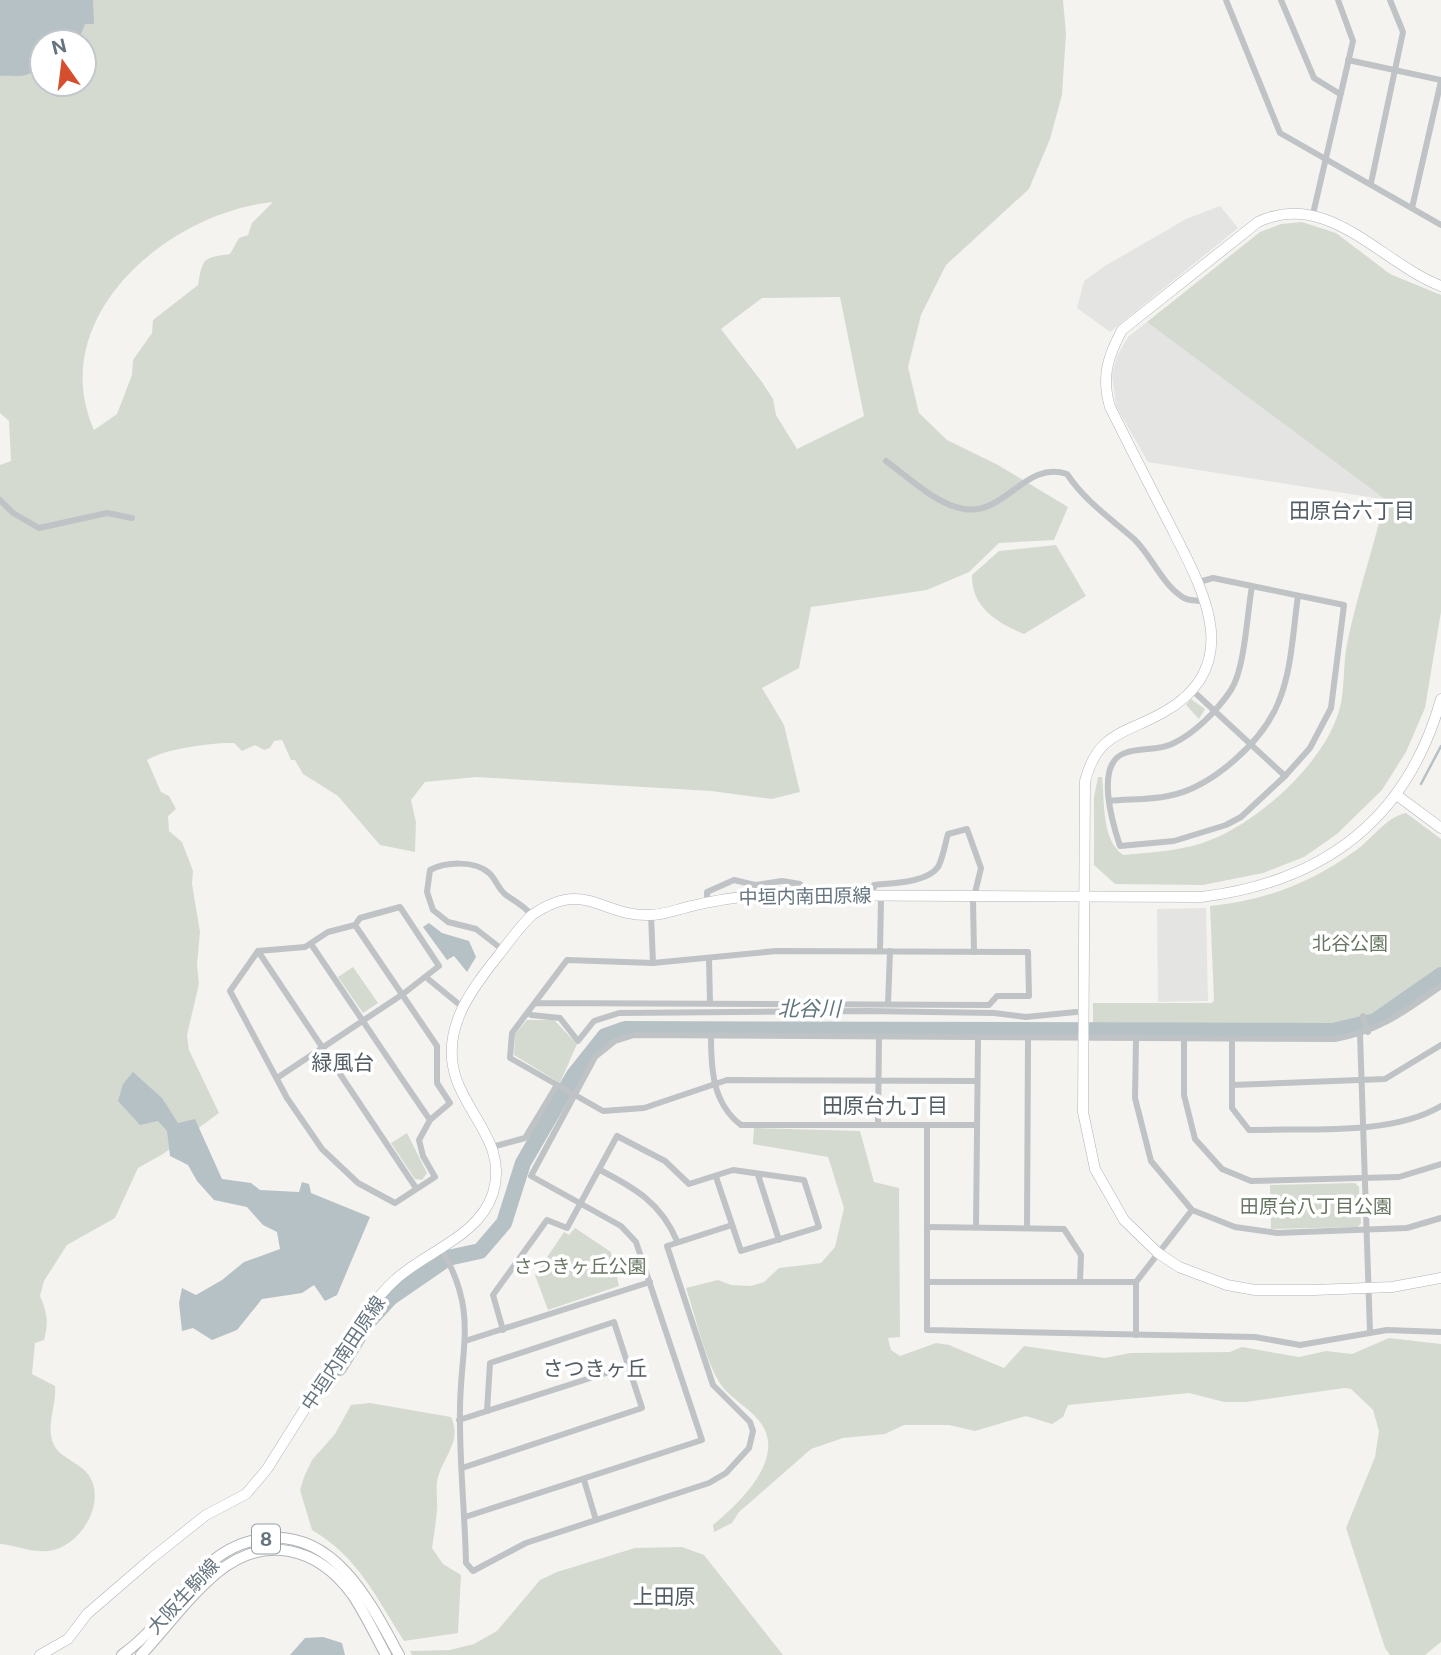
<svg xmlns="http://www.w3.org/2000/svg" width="1441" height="1655" viewBox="0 0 1441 1655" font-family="'Public Sans','Noto Sans JP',sans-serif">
	<rect width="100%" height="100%" fill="#f4f3f0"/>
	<g fill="#e4e5e3">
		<path d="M1220 206 1238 228 1110 332 1077 308 1084 281 1105 266 1186 219Z"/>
		<path d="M1290 252 1394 501 1148 462 1116 406 1112 375 1117 356 1128 337 1147 322Z"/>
		<path d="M1206 908 1208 1001 1158 1002 1157 909Z"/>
	</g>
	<g fill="#d5dad1" fill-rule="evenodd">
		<path d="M0 0H1063L1066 34 1062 95 1050 139 1029 189 946 265 921 315 908 367 919 413 947 440 998 465 1068 507 1054 540 999 543 969 572 927 590 811 607 799 668 762 688 784 725 800 792 772 799 711 791 476 777 425 782 411 800 416 822 415 852 380 845 338 796 303 774 295 760H291L282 740 274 741 270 748 264 750 255 745 242 751 234 743C214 742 163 749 147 760L161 792 169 796 176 809 168 816 169 831 182 842 193 871 192 884 200 932 197 965 199 984 187 1035 189 1050 219 1113 163 1154 138 1168 115 1218 67 1245 44 1281 40 1296C47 1313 49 1321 44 1340L35 1343 32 1374 55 1386C57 1405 45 1427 54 1445 61 1459 82 1463 90 1477 106 1505 79 1548 48 1551 31 1553 16 1545 0 1544V465L11 461 9 421 0 413ZM42 42H84V84H42ZM273 202 252 223 248 235 239 238 230 254C203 258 203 257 198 285L153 320 152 333 133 360 132 375 117 414 94 430C44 317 169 212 273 202ZM840 297 864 416 797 449 776 415 773 399 762 382 721 329 762 298Z"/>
		<path d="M1302 222 1336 233 1390 274 1441 295V612L1425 708 1406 752 1382 790 1337 834 1304 857 1263 873 1203 885 1115 884 1094 865V797L1098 777H1102C1105 802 1101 839 1123 855 1153 852 1185 851 1213 839 1262 819 1330 758 1341 703 1345 682 1343 660 1348 639 1358 592 1374 546 1385 499L1147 322 1260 232 1281 224Z"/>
		<path d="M1056 545 1086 596 1024 634C997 623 971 607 972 575L999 551Z"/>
		<path d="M1191 699 1205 709 1199 719 1186 705Z"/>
		<path d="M1406 813 1441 839V970C1407 995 1377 1019 1335 1027L1093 1024V1003H1212L1214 1000 1210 906C1264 901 1311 883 1355 851 1372 839 1385 818 1406 813Z"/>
		<path d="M353 967 378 1003 363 1013 338 977Z"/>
		<path d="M527 1020H554L577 1044 560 1083 514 1055 515 1034Z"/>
		<path d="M754 1128 860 1131 874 1182 899 1188 900 1337 888 1338 891 1350 900 1356 936 1343 949 1345 1004 1368 1024 1346 1105 1358 1130 1353 1230 1352 1242 1347 1299 1357 1326 1351 1352 1354 1389 1338 1441 1344V1642L1425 1655H1390L1385 1648 1346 1528 1375 1457 1379 1431 1373 1410 1351 1389 1345 1388 1246 1402H1224L1189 1393 1068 1405 1063 1417 1052 1424 1026 1416 975 1431 949 1425H904L885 1434 843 1438 811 1449 739 1512 732 1523 714 1532 713 1525C738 1504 788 1458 760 1422 749 1407 727 1397 718 1380 704 1355 695 1315 686 1288L718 1280 731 1285 751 1286 764 1282 779 1268 821 1263 835 1247 844 1208 828 1157 753 1144Z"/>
		<path d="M407 1133 427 1173 422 1180 415 1179 391 1143Z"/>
		<path d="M1355 1183 1359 1187 1361 1223 1358 1227 1271 1229 1270 1185Z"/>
		<path d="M575 1228 611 1252 619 1286 548 1310 535 1275 564 1232 569 1235Z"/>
		<path d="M370 1403 451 1417C462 1441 445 1454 438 1477 435 1487 438 1499 437 1510 436 1522 434 1535 432 1548L443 1564 461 1575 458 1633 404 1641C376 1597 358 1557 312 1530L300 1490 304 1477 312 1460 335 1434 351 1405Z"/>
		<path d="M682 1547 704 1555 783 1655H412L410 1651 450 1650 474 1644 497 1631 540 1580 557 1572 635 1548Z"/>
	</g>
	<g fill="#b6c1c5">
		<path d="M0 0H93L94 24H85L78 42H42V66C23 80 20 75 0 76Z"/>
		<path d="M429 923 442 933 469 941 476 957 467 972 454 956 447 960 423 927Z"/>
		<path d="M133 1072 162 1098 178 1123 195 1119 222 1179 251 1183 260 1190 299 1192 302 1182 309 1184 311 1193 370 1217 337 1295 325 1301 314 1285 302 1293 262 1299 237 1330 212 1340 193 1328 182 1331 179 1303 182 1288 196 1295 222 1280 244 1262 280 1249 277 1232 263 1225 247 1207 214 1200 197 1181 188 1165 170 1156 167 1131 158 1121 140 1125 118 1101 123 1084Z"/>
		<path d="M323 1637 342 1643 345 1655H290L305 1638Z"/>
	</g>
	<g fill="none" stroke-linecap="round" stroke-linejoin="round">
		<path stroke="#b6c1c5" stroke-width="2.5" d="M1421 784 1441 746"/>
		<path stroke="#b6c1c5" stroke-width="16" d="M339 1368 367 1323 390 1298 448 1258 480 1251 504 1223 523 1163 574 1075 605 1036 625 1029 1333 1031 1375 1021 1441 975"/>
		<g stroke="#b0b5b8" stroke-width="11">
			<g id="secondary">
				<path d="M1441 286C1381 263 1328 189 1258 222L1122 330C1108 356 1101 377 1110 407 1129 445 1148 483 1168 521 1200 585 1249 663 1164 712 1126 734 1098 731 1085 781L1083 1112 1095 1169 1124 1220 1158 1253 1179 1267 1227 1285 1255 1290H1314L1392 1287 1441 1278"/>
				<path d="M1398 796 1441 828"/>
				<path d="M40 1655 68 1639 87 1614 152 1558 206 1515 246 1494 267 1469C292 1429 318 1388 344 1348 359 1324 374 1299 395 1280 426 1251 479 1237 493 1193 507 1147 471 1119 457 1081 439 1032 470 991 498 956 509 942 519 927 532 915 586 878 601 917 650 915 664 915 678 909 692 906 715 900 738 897 761 895L1201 897C1324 882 1407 820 1441 699"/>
			</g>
		</g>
		<g stroke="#b1b5b8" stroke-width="12">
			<g id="primary">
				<path d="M122 1655C156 1631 177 1595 207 1566 224 1550 246 1540 269 1538 337 1533 371 1604 399 1655"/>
				<path d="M141 1655C166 1628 189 1596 218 1572 265 1534 317 1547 352 1594 365 1613 375 1635 386 1655"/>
			</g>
		</g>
		<g stroke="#bfc3c6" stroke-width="6">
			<path d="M1226 0 1280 133 1441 225"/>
			<path d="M1281 0 1314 78 1340 94"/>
			<path d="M1348 60 1441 80"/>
			<path d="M1371 183 1403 32 1390 0"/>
			<path d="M1412 208 1441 81"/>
			<path d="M1313 214 1353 41 1338 0"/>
			<path d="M886 461C908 477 937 505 964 509 1005 516 1025 460 1067 474 1085 501 1110 518 1134 539 1152 556 1162 585 1184 598 1190 601 1198 601 1205 601"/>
			<path d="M0 500 13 513 39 528 107 513 132 518"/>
			<path d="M1199 582 1213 578 1344 605 1331 708 1310 748 1285 776 1241 817 1226 825 1174 841 1120 846C1113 825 1094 763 1125 753 1140 747 1157 751 1172 744 1194 734 1217 711 1231 690 1245 668 1247 614 1252 586"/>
			<path d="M1192 690 1285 776"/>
			<path d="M1109 801C1128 799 1149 800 1168 796 1211 788 1263 742 1279 701 1292 669 1293 630 1298 596"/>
			<path d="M873 895 874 885C891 883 927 883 938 867 943 858 945 844 948 834L967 829 981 868 973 901 974 952"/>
			<path d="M707 902V892L734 880 755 885 782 881 800 884V895"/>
			<path d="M651 915 653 963"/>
			<path d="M355 925 437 1046V1083L450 1103 430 1120"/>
			<path d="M503 950 476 929 448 922 433 910 427 892 430 870C445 862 475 860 489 873 496 879 498 889 506 895 516 902 523 905 532 915"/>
			<path d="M258 951 416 1188"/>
			<path d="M880 951 881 900"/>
			<path d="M709 958 710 1003"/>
			<path d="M427 978 461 1006"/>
			<path d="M535 1003 989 1005 997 996H1029L1028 952 776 951 653 963 567 960 512 1033 510 1058 603 1111 644 1108 727 1080 977 1081"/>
			<path d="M888 1004 890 951"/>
			<path d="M531 1015 560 1018 578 1041 594 1021 619 1013 867 1011 994 1013 1026 1017 1076 1012"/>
			<path d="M1363 1016 1368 1032"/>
			<path d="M1360 1034 1370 1332"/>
			<path d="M711 1035C711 1068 712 1103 741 1125H976"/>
			<path d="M1232 1038V1108L1249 1130C1307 1128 1391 1136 1441 1106"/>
			<path d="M1184 1039V1095L1195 1139 1222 1169 1251 1181 1399 1177 1441 1164"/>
			<path d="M1136 1040 1135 1098 1151 1161 1192 1210 1235 1227 1277 1233 1407 1228 1441 1218"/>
			<path d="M277 1078 403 994 439 966 400 907 360 918 355 925 328 932 305 947 258 951 230 991 287 1098 322 1149 358 1183 395 1203 435 1177 423 1156 419 1140 430 1120C390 1062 351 1003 311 944"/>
			<path d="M1232 1085 1385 1079 1441 1045"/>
			<path d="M878 1125 879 1038"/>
			<path d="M927 1125V1330L1255 1337 1300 1345 1387 1330 1441 1332"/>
			<path d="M492 1147 525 1138 557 1085"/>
			<path d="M600 1170C635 1188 661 1203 677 1241"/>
			<path d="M758 1175 779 1240"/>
			<path d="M927 1227 1064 1229 1081 1255 1080 1282"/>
			<path d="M976 1227 978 1039"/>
			<path d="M1027 1228 1028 1039"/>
			<path d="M441 1248C481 1317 458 1349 460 1422 460 1469 465 1516 466 1563L473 1571 526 1543 709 1483 726 1473 749 1448 753 1431 750 1422 713 1385 667 1246 732 1225"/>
			<path d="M927 1282H1136L1192 1210"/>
			<path d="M1136 1282V1335"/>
			<path d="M503 1330 493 1295 547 1220 567 1228 617 1136 665 1161 689 1184 733 1170 804 1180 819 1227 741 1251 716 1177"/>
			<path d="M465 1341 650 1282"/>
			<path d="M459 1420 628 1366"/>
			<path d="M462 1468 642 1408 614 1322 490 1363 487 1411"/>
			<path d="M584 1480 596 1520"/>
			<path d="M465 1517 702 1440 636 1242 621 1226 531 1176 595 1057 615 1041 634 1035 1335 1039C1380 1031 1405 1011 1441 986"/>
		</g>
		<use href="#secondary" stroke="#fff" stroke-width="10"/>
		<use href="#primary" stroke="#fff" stroke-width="10"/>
	</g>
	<g text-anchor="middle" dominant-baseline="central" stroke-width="7" stroke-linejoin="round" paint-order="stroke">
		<rect fill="#fff" stroke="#939ea5" stroke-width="2" x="252" y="1524.5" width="28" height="29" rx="5"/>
		<g font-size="18" font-weight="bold" fill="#65747f">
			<text x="266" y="1539">8</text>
		</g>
		<g font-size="19" fill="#65747f" stroke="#fff">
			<text transform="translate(805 896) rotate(-1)">中垣内南田原線</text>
			<text transform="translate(343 1353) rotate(-56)">中垣内南田原線</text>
			<text transform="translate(183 1596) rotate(-47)">大阪生駒線</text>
		</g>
		<g font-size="19" fill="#687663" stroke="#fff">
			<text x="1350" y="943">北谷公園</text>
			<text x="1316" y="1206">田原台八丁目公園</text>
			<text x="580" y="1266">さつきヶ丘公園</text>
		</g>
		<g font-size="21" fill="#525d64" stroke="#fff">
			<text x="1352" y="510">田原台六丁目</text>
			<text x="343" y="1062">緑風台</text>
			<text x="885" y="1105">田原台九丁目</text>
			<text x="595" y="1368">さつきヶ丘</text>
			<text x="664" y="1596">上田原</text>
		</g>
		<g font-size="21" font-style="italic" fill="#60767c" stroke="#fff">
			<text x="809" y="1008">北谷川</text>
		</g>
	</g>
	<g transform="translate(63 63) rotate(346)"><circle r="33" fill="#ffffff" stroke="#c1c7cc" stroke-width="2"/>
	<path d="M0-5L12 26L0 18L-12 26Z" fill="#d54f2e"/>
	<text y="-10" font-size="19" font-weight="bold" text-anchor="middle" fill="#65747f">N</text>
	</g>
</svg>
